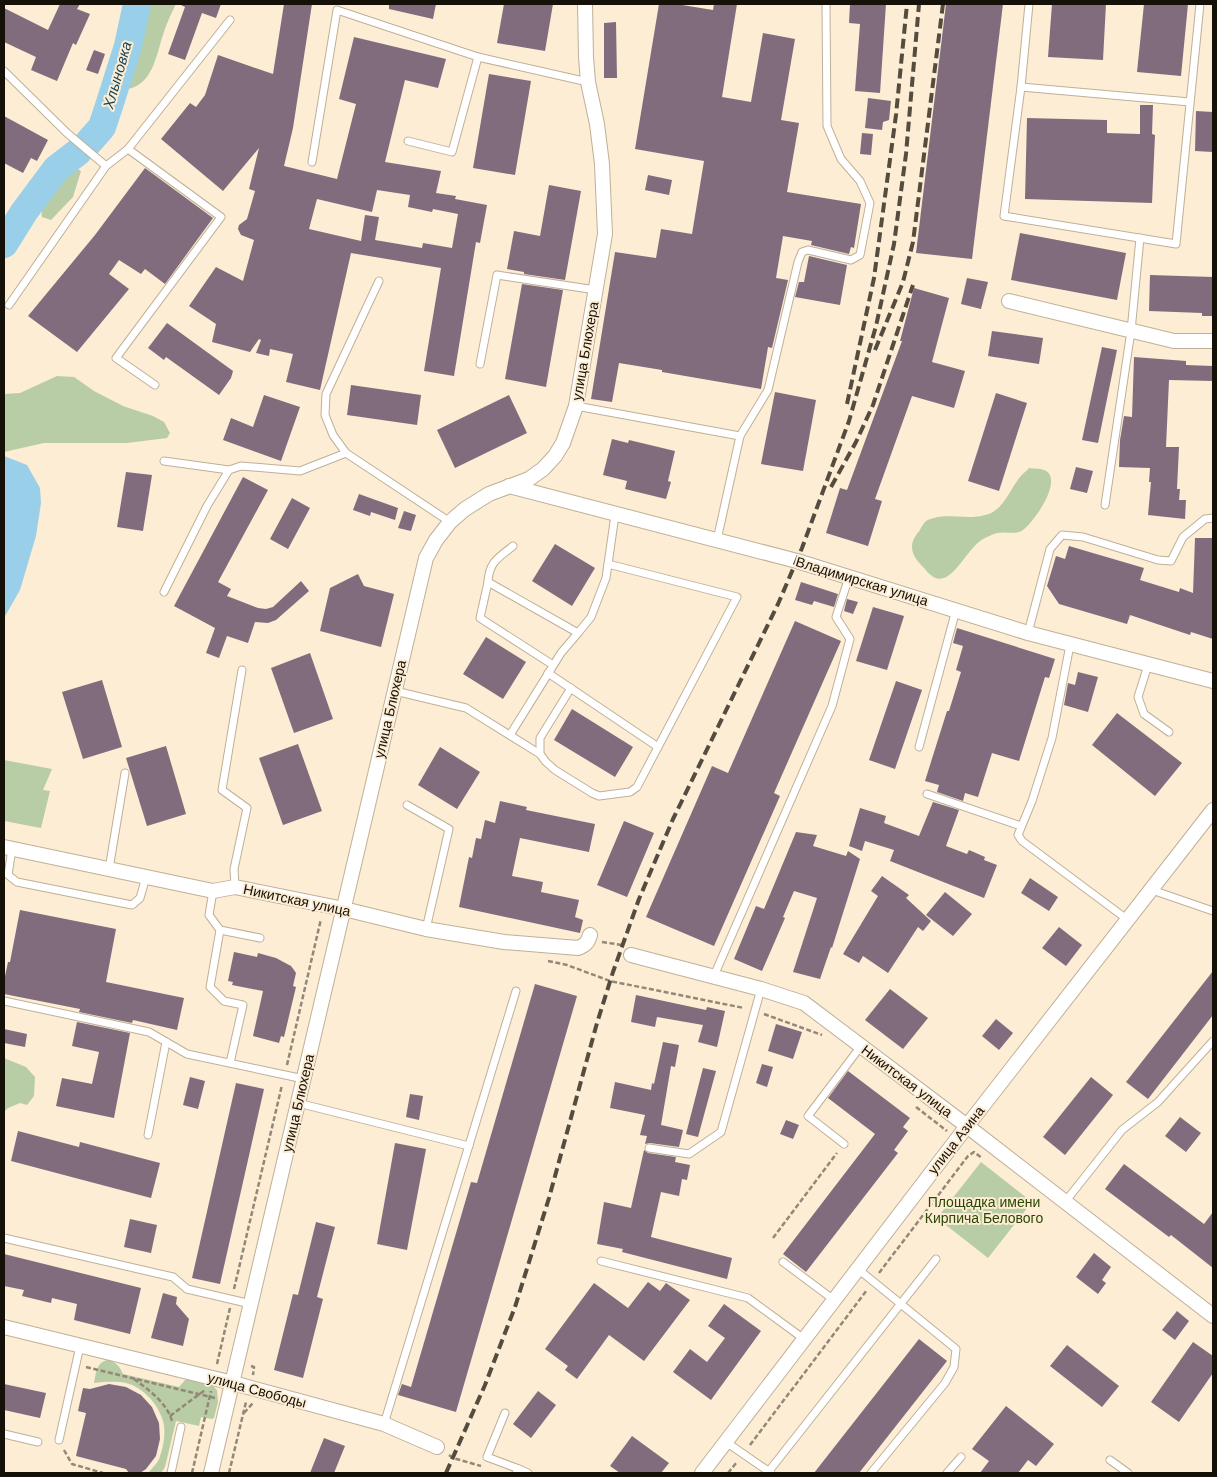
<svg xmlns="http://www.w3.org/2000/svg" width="1217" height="1477" viewBox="0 0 1217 1477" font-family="Helvetica,sans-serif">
	<rect width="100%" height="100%" fill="#fdedd4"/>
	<g fill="#b8cda5">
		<path d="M130 4H176C172 12 168 20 165 29 157 49 155 84 128 89 122 89 118 89 114 84 109 78 108 73 108 66Z"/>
		<path d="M76 168 81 171 73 197 51 220 42 217C39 206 57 174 68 169 70 168 73 168 76 168Z"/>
		<path d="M57 376 74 377 94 391 123 406 153 416 164 422 170 433 167 438 127 443H44L4 452V394L20 393Z"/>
		<path d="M1029 468C1034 469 1040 468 1044 470 1065 478 1034 522 1023 530 1016 535 1005 531 997 533 993 534 987 537 983 539 963 551 948 599 925 569 919 563 912 556 912 547 912 540 916 535 920 530 921 527 924 523 926 521 929 519 931 519 934 518 953 513 974 522 993 512 1006 504 1011 487 1021 476 1023 473 1027 471 1029 468Z"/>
		<path d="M4 760 52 769 43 790 50 791 41 828 4 821Z"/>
		<path d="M4 1058 26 1067 35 1077 34 1096 27 1105 20 1103 8 1108 4 1112Z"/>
		<path d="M981 1162 1032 1202 988 1258 937 1218Z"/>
		<path d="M107 1360C116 1362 119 1365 123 1374L179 1387 186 1379 212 1385 217 1390 218 1402 214 1418 212 1419 201 1417 199 1426 176 1421 165 1467 161 1473H151L149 1472C153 1467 159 1462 160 1456 164 1445 166 1431 163 1421 158 1404 143 1387 126 1383 115 1381 105 1382 94 1383 96 1374 96 1363 107 1360Z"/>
	</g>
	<path fill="#9acfea" d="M4 456 27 465 40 488 41 503 36 536 20 590 4 618Z"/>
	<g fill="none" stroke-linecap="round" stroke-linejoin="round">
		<g stroke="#9acfea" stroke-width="28">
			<path d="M88 143 102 127 109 106 128 46 137 4"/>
			<path d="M4 244 24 212 56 169 78 152"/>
		</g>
	</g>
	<g fill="#816c7e" fill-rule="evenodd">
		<path d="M60 4H80L77 9 90 14 76 45 73 43 57 81 31 70 36 57 4 42V8L48 30Z"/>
		<path d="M181 4H221L216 18 202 13 185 60 168 54 185 7 181 5Z"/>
		<path d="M284 4H312L293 128 284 166 337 179 356 104 339 99 354 37 446 59 438 88 405 80 385 162 441 171 436 193 456 196 455 199 487 205 480 243 476 242 454 376 424 371 441 268 351 253 320 390 286 382 293 354 270 349 269 356 256 353 261 340 259 339 250 352 212 342 216 324 189 306 216 267 243 281 254 240 241 235 238 229 239 225 247 219 255 191 249 189 259 148 223 191 161 139 190 103 196 107 205 95 218 55 273 74ZM377 190 410 195 408 207 432 212 433 209 458 214 452 248 423 243 422 248 375 240 379 217 365 215 361 241 309 229 317 199 372 212Z"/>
		<path d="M389 4H436L433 19 389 9Z"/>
		<path d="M504 4H553L545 51 497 43Z"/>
		<path d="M659 4H676L713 10 714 4H737L722 97 751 102 763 33 795 39 781 120 799 123 787 192 861 204 854 248 851 247 849 254 811 245 812 241 783 236 776 278 788 280 772 348 768 347 761 389 662 372V370L619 363 612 402 591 399 615 252 656 258 661 229 692 234 704 161 635 149Z"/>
		<path d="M850 4H886L880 93 855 91 860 24 849 23Z"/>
		<path d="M946 4H1003L972 259 916 253Z"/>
		<path d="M1052 4H1106L1103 60 1048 57Z"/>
		<path d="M1144 4H1188L1181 76 1137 72Z"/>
		<path d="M616 22 617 78H604V23Z"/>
		<path d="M94 50 105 54 98 74 86 70Z"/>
		<path d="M489 74 531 81 515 175 473 168Z"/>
		<path d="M868 98 891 101 889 120 883 122 882 130 865 128Z"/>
		<path d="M1140 105H1153L1152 134 1155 135 1152 203 1025 199 1027 118 1107 120V133L1140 134Z"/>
		<path d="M1196 111 1213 112V152L1195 151Z"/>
		<path d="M4 116 48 140 37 161 31 158 23 173 4 163Z"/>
		<path d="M862 133 873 134 871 155 860 154Z"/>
		<path d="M145 168 213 218 165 284 145 269 141 274 119 260 109 274 129 289 77 352 28 316 95 235Z"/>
		<path d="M648 175 672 180 669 195 645 190Z"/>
		<path d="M549 185 581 191 565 280 524 274V272L507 269 514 231 540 236Z"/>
		<path d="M1020 233 1126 253 1117 300 1011 280Z"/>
		<path d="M809 256 847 265 840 305 795 297 799 282H804Z"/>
		<path d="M1150 275 1213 277V316H1202V313L1149 311Z"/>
		<path d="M967 278 988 282 981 309 961 304Z"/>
		<path d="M522 284 563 290 546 387 505 379Z"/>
		<path d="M914 288 949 298 932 362 965 371 954 408 912 396 875 499 882 501 868 546 826 533 840 488 847 490 902 341H900Z"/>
		<path d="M167 323 233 371 231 378 219 395 166 357 164 360 148 348Z"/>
		<path d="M992 331 1043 338 1039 364 988 356Z"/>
		<path d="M1102 347 1117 350 1098 443 1082 440Z"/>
		<path d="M1134 357 1186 361V365L1213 366V381L1169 380 1166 447H1179L1177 489H1180L1179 500H1186L1185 519 1148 515 1151 482H1149L1150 468 1119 467 1120 440 1124 416 1132 417Z"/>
		<path d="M351 385 421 395 417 425 347 415Z"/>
		<path d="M775 392 816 400 803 471 761 464Z"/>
		<path d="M996 393 1027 403 999 491 968 481Z"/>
		<path d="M264 395 300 407 281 461 223 440 231 418 253 427Z"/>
		<path d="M509 395 527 433 455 468 437 430Z"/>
		<path d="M612 439 628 443 629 440 675 451 668 481 671 482 666 499 625 489 627 481 603 475Z"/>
		<path d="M1076 467 1093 471 1087 493 1070 489Z"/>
		<path d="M126 472 152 475 143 531 117 527Z"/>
		<path d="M243 477 268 490 218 582 231 589 227 596 258 608 266 609 273 607 301 581 309 591 276 620 268 623 255 622 248 643 227 636 219 658 206 653 215 628 174 606Z"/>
		<path d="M359 494 398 508 395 520 371 512 370 516 353 510Z"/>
		<path d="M292 498 310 508 288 549 270 539Z"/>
		<path d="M404 511 416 515 411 531 398 528Z"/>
		<path d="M1195 538H1213V639L1191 632 1190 635 1130 615 1127 624 1059 604 1047 586 1056 556 1065 559 1069 546 1144 568 1140 580 1179 592 1180 588 1193 593Z"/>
		<path d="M555 544 595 568 572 606 532 581Z"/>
		<path d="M358 574 364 586 394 594 381 647 320 631 330 588Z"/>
		<path d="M801 582 838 594 834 607 814 601 812 605 795 600Z"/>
		<path d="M847 599 858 602 853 614 844 611Z"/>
		<path d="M873 607 904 616 887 670 856 661Z"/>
		<path d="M795 621 841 641 774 793 780 796 714 946 646 917 712 766 728 773Z"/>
		<path d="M957 628 1055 659 1049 678 1045 677 1019 761 992 753 978 797 965 793 963 801 937 792 939 785 925 781 947 711H949L961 672 956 670 963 646 953 643Z"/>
		<path d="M486 637 526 662 503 699 463 674Z"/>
		<path d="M310 653 333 719 294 733 271 668Z"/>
		<path d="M1078 672 1098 677 1088 712 1064 705 1068 683 1075 685Z"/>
		<path d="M102 680 122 747 83 759 62 692Z"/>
		<path d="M896 681 922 690 895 769 869 760Z"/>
		<path d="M572 709 633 747 615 777 554 740Z"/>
		<path d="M1117 713 1182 763 1155 796 1092 745Z"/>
		<path d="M298 744 322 811 283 825 259 758Z"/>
		<path d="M166 746 186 814 147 826 126 758Z"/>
		<path d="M440 747 480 772 457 809 418 785Z"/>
		<path d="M500 801 527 807 526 810 595 824 589 852 520 838 512 876 543 882 541 892 579 900 575 917 583 920 580 933 459 907 469 857 472 858 476 838 481 839 485 820 495 823Z"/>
		<path d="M933 802 959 810 946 846 967 854 969 850 985 857 984 860 997 865 984 898 890 861 894 850 865 841 862 851 849 846 860 808 886 816 884 823 919 836Z"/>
		<path d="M624 821 654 833 627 897 597 885Z"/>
		<path d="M796 832 817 835 813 846 846 856 848 851 860 859 832 948 831 947 820 979 793 972 817 898 794 891 783 917 785 918 762 971 734 959 756 906 764 909Z"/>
		<path d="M882 876 909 895 906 898 931 921 923 931 918 927 888 973 863 956 859 963 843 954 878 896 871 891Z"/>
		<path d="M1030 878 1058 897 1049 911 1021 893Z"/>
		<path d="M945 892 972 914 953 936 926 915Z"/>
		<path d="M20 910 116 929 106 982 184 998 177 1030 133 1020 132 1023 79 1012 80 1009 4 994V981L8 962H10Z"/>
		<path d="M1059 927 1082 945 1066 966 1042 948Z"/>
		<path d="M234 952 257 957 258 953 276 958 291 966 294 970 296 973 293 986 296 987 284 1037 281 1036 279 1043 253 1036 263 991 232 985 233 982 228 981Z"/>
		<path d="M1213 971V1015L1148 1099 1126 1082Z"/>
		<path d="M535 984 577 996 456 1412 398 1395 402 1384 411 1387 471 1182 477 1183Z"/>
		<path d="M890 989 928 1018 903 1049 865 1020Z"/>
		<path d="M636 995 706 1010 707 1007 725 1011 717 1047 698 1042 703 1025 657 1017 655 1027 631 1022Z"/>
		<path d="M996 1019 1013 1033 999 1050 982 1036Z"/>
		<path d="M77 1022 130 1033 114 1118 56 1106 62 1078 92 1084 99 1052 72 1046Z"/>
		<path d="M776 1024 802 1032 793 1059 768 1051Z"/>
		<path d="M4 1029 27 1034 25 1047 4 1043Z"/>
		<path d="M663 1042 679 1045 675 1067 671 1066 661 1125 683 1130 679 1147 650 1143 645 1144 647 1136 640 1135 645 1115 610 1108 615 1082 651 1090 652 1083 654 1084Z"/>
		<path d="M762 1064 773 1067 767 1087 756 1083Z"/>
		<path d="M703 1068 716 1071 698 1137 686 1134Z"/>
		<path d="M848 1071 910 1118 903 1127 908 1131 894 1150 898 1153 806 1272 783 1254 875 1134 828 1098Z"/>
		<path d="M190 1077 205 1081 198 1109 183 1105Z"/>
		<path d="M1091 1077 1113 1095 1065 1155 1043 1137Z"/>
		<path d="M236 1083 264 1089 220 1284 192 1278Z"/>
		<path d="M410 1094 423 1096 419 1120 406 1117Z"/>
		<path d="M1180 1117 1201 1133 1186 1152 1165 1136Z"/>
		<path d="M786 1120 799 1125 793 1139 780 1134Z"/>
		<path d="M18 1131 79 1147 80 1142 160 1163 151 1198 11 1161Z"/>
		<path d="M395 1143 426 1149 407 1250 377 1244Z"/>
		<path d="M644 1150 648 1153 676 1157 675 1162 690 1165 687 1180 682 1179 679 1196 661 1192 651 1237 732 1258 727 1279 622 1252 623 1249 597 1244 604 1202 631 1208Z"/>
		<path d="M1124 1164 1204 1224 1213 1212V1268L1171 1235 1169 1237 1105 1189Z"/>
		<path d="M130 1219 157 1225 151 1253 124 1247Z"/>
		<path d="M316 1222 335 1227 317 1297 323 1299 303 1378 274 1370 293 1294 298 1295Z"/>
		<path d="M1094 1253 1111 1267 1102 1280 1106 1283 1098 1294 1076 1277Z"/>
		<path d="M4 1254 141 1288 130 1334 74 1320 77 1304 52 1298 51 1303 22 1296 24 1290 4 1286Z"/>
		<path d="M648 1282 660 1291 666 1283 690 1300 644 1361 609 1335 577 1379 565 1370 568 1366 545 1349 594 1283 628 1308Z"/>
		<path d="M163 1293 177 1297 176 1304 189 1319 183 1346 151 1338Z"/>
		<path d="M724 1304 761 1331 711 1400 673 1372 690 1349 707 1362 725 1338 708 1326Z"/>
		<path d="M1177 1311 1189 1321 1175 1340 1162 1330Z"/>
		<path d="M919 1339 947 1361 859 1473H814Z"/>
		<path d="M1193 1342 1213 1356V1373L1179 1422 1151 1402Z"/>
		<path d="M1067 1345 1119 1386 1102 1407 1050 1366Z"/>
		<path d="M4 1384 46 1393 40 1418 4 1410Z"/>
		<path d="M109 1384 126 1387 141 1395 152 1407 159 1423 160 1439 156 1456 146 1469 140 1473H129L126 1469 76 1456 86 1413 78 1411 83 1388 90 1389Z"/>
		<path d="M538 1391 556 1405 531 1438 513 1424Z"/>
		<path d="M1006 1406 1054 1444 1036 1466 1028 1460 1018 1473H980L989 1461 972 1449Z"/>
		<path d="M632 1436 669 1463 661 1473H620L610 1466Z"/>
		<path d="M324 1438 345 1446 334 1473H310Z"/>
	</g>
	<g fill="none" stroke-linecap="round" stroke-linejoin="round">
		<g stroke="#bfb098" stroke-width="9">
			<g id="lane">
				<path d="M4 71 67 133 106 166"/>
				<path d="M1021 87 1029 4"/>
				<path d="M1190 102 1021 87 1004 216 1176 244 1200 4"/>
				<path d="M408 141 452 152 478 57 588 82"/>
				<path d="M128 149 221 217 116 358 155 385"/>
				<path d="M312 162 337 10 478 57"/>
				<path d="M379 281 326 394 325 415 333 435 346 453 450 522"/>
				<path d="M9 305 106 166 128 149 230 20"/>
				<path d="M480 364 497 275 596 290"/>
				<path d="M576 406 740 436 717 540"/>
				<path d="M740 436 768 390 798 262 802 252 808 250 851 260 860 255 870 203 860 181 841 159 827 126 826 4"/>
				<path d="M164 461 229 470"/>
				<path d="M1105 505 1131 331 1140 238"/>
				<path d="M513 546C498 558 489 562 488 582L578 633 591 617 606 578 615 515"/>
				<path d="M488 582 480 618 553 665"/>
				<path d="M164 592 207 506 229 470 241 466 300 471 346 453"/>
				<path d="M1028 633 1050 549 1062 535 1083 537 1158 560 1171 561 1183 537 1205 519 1213 518"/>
				<path d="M1070 645 1052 738 1032 801 1018 835 1022 841 1128 920"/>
				<path d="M1148 665 1138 697 1144 714 1169 732"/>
				<path d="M548 673 658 747"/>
				<path d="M395 691 466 708 540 754 546 762 555 770 592 793 599 796 630 792 637 787 737 597 608 564"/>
				<path d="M510 735 561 653 578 633"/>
				<path d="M919 747 956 610"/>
				<path d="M540 754V738L571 688"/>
				<path d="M927 794 1021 826"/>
				<path d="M407 805 449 829 426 929"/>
				<path d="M12 849 8 875 17 882 132 905 140 898 146 877"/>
				<path d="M109 869 125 773"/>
				<path d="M235 887 234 869 247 808 222 790 242 670"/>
				<path d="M1152 890 1213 911"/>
				<path d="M213 891 209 915 220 930 210 987 224 1001 243 1005 230 1063"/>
				<path d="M220 930 260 938"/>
				<path d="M713 978 832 706 850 639 836 617 849 577"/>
				<path d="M4 1001 149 1032 187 1054 304 1079"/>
				<path d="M298 1103 469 1146"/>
				<path d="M148 1135 166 1042"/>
				<path d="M844 1144 808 1116 861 1046"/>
				<path d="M649 1148 689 1154 721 1132 761 989"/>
				<path d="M1065 1202 1122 1130 1158 1102 1213 1041"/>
				<path d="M4 1238 173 1277 187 1289 251 1304"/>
				<path d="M601 1261 748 1298 804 1339"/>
				<path d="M783 1262 834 1300"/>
				<path d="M858 1269 956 1349 954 1367 945 1383 871 1473"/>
				<path d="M505 1413 487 1457 519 1469"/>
				<path d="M384 1424 516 991"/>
				<path d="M4 1434 38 1442"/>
				<path d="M59 1440 80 1346"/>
				<path d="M726 1442 771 1473"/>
				<path d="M1110 1460 1128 1473"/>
				<path d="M769 1471 936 1259"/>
				<path d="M171 1473 181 1427"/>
				<path d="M516 1473 519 1469 528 1473"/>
				<path d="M947 1473 961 1457"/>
			</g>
		</g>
		<g stroke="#bfb098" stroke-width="16">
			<g id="street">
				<path d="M1009 301 1174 341H1213"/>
				<path d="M509 486 797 561 1028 633 1213 681"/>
				<path d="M4 847 213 891 235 887 344 909 426 929 504 942 578 948C586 945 588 942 590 935"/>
				<path d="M631 955 761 989 804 1003 967 1126 1213 1316"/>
				<path d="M4 1327 233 1383 384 1424 437 1447"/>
				<path d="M211 1473 426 558 436 540 450 522 465 509 489 494 529 479 543 469 555 456 563 443 576 406 605 234 602 164 597 124 588 82 586 57 585 4"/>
				<path d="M702 1473 967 1126 1213 810"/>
			</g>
		</g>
		<g stroke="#938877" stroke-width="2.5" stroke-dasharray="5 2.5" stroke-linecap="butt">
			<path d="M602 942 622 945"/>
			<path d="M548 961 567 965 610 981 744 1008"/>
			<path d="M764 1014 822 1035"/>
			<path d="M287 1065 321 919"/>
			<path d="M916 1107 947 1131"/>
			<path d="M773 1238 837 1153"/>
			<path d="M879 1273 968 1156 974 1152 982 1158"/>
			<path d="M234 1289 282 1085"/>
			<path d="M217 1364 230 1308"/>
			<path d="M251 1366 254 1367 253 1375"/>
			<path d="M86 1367 215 1398"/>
			<path d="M134 1379C149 1390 167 1403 172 1421"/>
			<path d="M244 1413 253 1403"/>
			<path d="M170 1416 205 1390"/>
			<path d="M750 1445 867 1290"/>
			<path d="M64 1450 72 1464 103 1473"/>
			<path d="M449 1455 453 1458 481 1466"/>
			<path d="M192 1473 211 1391"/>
			<path d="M229 1473 246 1402"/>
			<path d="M728 1473 737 1462"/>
		</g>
		<use href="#lane" stroke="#fff" stroke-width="7"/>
		<use href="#street" stroke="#fff" stroke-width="14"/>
		<g stroke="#544c3f" stroke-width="4" stroke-dasharray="10 5" stroke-linecap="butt">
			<path d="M875 350 903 282 913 242 943 4"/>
			<path d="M847 404 874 278 896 115 907 4"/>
			<path d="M831 487 856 442 873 405 913 285"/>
			<path d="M446 1473 485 1385 515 1307 549 1198 597 1023 613 972 639 899 673 819 778 604 802 548 849 421 876 326 894 244 906 154 919 4"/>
		</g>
	</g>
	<g text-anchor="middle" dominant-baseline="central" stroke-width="4" stroke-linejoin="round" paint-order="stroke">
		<g font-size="14" fill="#151008" stroke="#fdedd4">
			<text transform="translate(585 351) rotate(-80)">улица Блюхера</text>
			<text transform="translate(862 581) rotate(17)">Владимирская улица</text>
			<text transform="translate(390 709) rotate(-77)">улица Блюхера</text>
			<text transform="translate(297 900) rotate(12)">Никитская улица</text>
			<text transform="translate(907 1081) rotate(37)">Никитская улица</text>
			<text transform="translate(298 1103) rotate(-77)">улица Блюхера</text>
			<text transform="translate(956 1140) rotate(-52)">улица Азина</text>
			<text transform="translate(257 1390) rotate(15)">улица Свободы</text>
		</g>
		<g font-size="14" fill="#2b4703" stroke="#fdedd4">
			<text x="984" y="1202">Площадка имени<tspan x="984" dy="16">Кирпича Белового</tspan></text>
		</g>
		<g font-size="15" font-style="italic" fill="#1b465a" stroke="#fdedd4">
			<text transform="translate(117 75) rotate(-74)">Хлыновка</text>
		</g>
	</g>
	<rect width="1217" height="1477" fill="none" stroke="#151008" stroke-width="10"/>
</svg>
